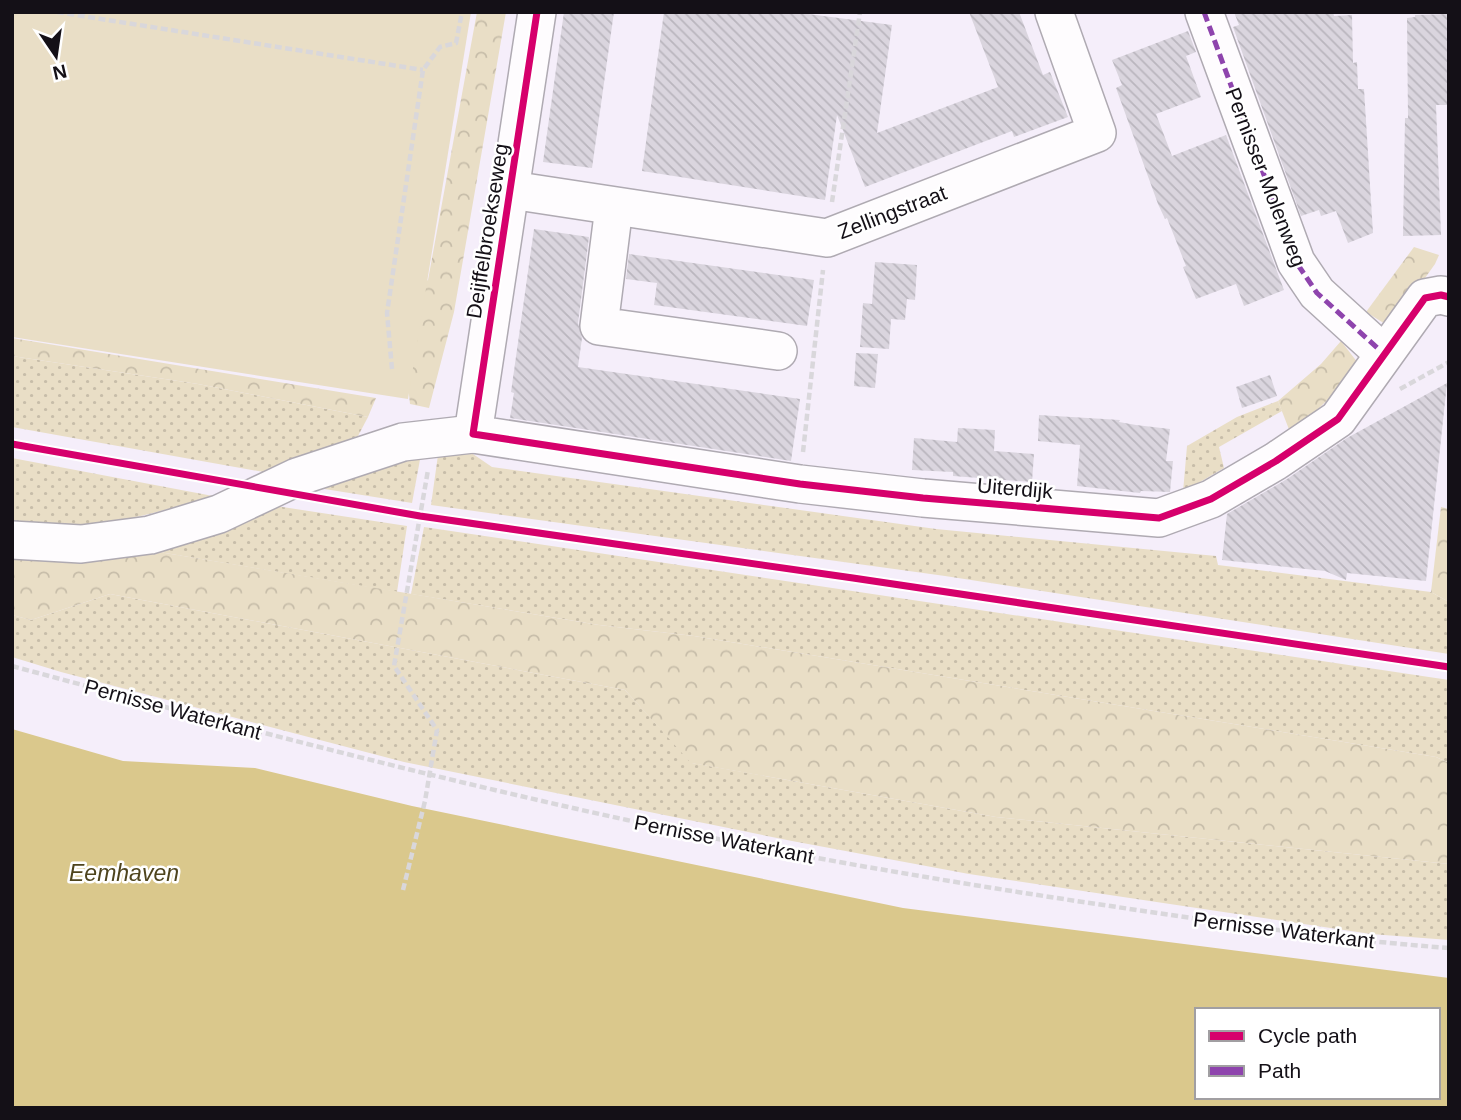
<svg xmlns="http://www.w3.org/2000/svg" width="1461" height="1120" viewBox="0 0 1461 1120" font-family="Helvetica,sans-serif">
	<defs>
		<pattern id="grass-dots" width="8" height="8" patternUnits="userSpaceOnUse" patternTransform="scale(1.75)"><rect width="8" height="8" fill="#e9dec6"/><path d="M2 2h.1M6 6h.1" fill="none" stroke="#c7bda9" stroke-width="1.8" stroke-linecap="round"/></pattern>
		<pattern id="forest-crowns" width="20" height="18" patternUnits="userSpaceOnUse" patternTransform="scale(1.75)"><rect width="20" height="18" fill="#e9dec6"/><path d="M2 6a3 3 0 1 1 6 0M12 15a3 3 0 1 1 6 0" fill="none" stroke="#c7bda9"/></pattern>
		<pattern id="building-back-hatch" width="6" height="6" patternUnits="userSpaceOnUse" patternTransform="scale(1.75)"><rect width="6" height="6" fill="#dad5de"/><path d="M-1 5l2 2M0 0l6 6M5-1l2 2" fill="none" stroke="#bab6be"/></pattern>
	</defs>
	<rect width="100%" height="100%" fill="#f5eefa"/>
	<g fill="url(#grass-dots)">
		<path d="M12 356 198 384 368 417 358 436 269 473 12 427Z"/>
		<path d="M1278 401 1282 411 1219 447 1224 468 1183 492 1187 446 1237 417Z"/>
		<path d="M421 454 412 503 312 487Z"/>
		<path d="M473 454 492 467 936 529 1216 556 1218 565 1431 592 1449 602V654L945 576 431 505 438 455Z"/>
		<path d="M12 458 213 496C143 517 87 533 12 525Z"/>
		<path d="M276 506 407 526 397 592 153 551Z"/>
		<path d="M424 527 1449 680V763L1436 757 694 636 599 625 411 594Z"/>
		<path d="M110 594 625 690 692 763 996 817 1449 864V940L1371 934 969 874 792 841 404 762 61 672 12 657V615L31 620Z"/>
	</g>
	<g fill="url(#forest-crowns)">
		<path d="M477 12H506L454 312 429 408 410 404 398 298 428 280Z"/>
		<path d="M1414 247 1439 255 1435 264 1390 327 1366 312Z"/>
		<path d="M12 338 376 398 368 417 198 384 12 356Z"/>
		<path d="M1341 341 1361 367 1312 415 1290 432 1278 401 1321 364Z"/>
		<path d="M1441 507 1449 509V602L1431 592Z"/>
		<path d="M153 551 599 625 694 636 1436 757 1449 763V864L996 817 691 763 625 690 110 594 31 620 12 615V557Z"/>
	</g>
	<path fill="#e9dec6" d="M12 12H471L408 399 12 337Z"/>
	<path fill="#dac88c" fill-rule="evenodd" d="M12 729 123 761 255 768 412 806 903 908 1449 978V1108H12ZM1197 1010H1438V1097H1197Z"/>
	<g fill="url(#building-back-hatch)">
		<path d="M564 12H614L592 168 543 162Z"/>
		<path d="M664 12H793L892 25 877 133 998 87 969 12H1019L1043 75 1050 72 1068 117 1014 137 1012 131 865 187 837 115 825 200 642 171Z"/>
		<path d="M1234 12H1333L1334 16 1352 15 1353 63 1357 62 1358 89H1364L1373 233 1348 243 1336 211 1321 216 1319 210 1301 216 1233 27 1239 25Z"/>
		<path d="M1448 14 1449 105H1436L1441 235 1403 236 1405 118H1408L1407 18 1415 17V15Z"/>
		<path d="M1188 31 1196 52 1186 56 1201 97 1156 114 1172 156 1226 135 1284 290 1244 306 1236 284 1196 299 1183 267 1186 266 1167 218 1165 219 1158 204 1116 88 1122 85 1112 60Z"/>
		<path d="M534 229 589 237 578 323 582 338 578 367 800 399 791 461 510 418 514 393 511 392Z"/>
		<path d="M629 254 814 280 807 326 654 305 657 283 626 279Z"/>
		<path d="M875 262 917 265 915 300 907 299 905 320 891 319 889 349 860 347 863 303 872 304Z"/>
		<path d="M856 353 878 354 875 388 854 386Z"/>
		<path d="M1270 375 1277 396 1242 408 1236 387Z"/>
		<path d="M1447 383 1426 581 1347 573 1346 580 1325 571 1222 560 1227 514 1287 479 1347 438Z"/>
		<path d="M1039 415 1120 420 1119 422 1136 425 1170 429 1166 461H1173L1170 492 1141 491 1140 493 1077 486 1080 445 1038 441Z"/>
		<path d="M958 428 995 430 994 451 1034 454 1032 482 953 476V472L912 470 914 438 957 442Z"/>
	</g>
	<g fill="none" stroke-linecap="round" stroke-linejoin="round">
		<g stroke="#afaab2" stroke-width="40">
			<g id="minor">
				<path d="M537 12 473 434 800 484 923 498 1159 518 1211 499 1276 461 1338 419 1425 298 1441 295 1449 297"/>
				<path d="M1204 12 1296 262 1317 293 1384 354"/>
				<path d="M511 190 827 238 1097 133 1054 12"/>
				<path d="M614 207 599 326 778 351"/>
				<path d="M12 540 81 544 150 535 219 514 297 477 403 442 473 434"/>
			</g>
		</g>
		<g stroke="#d9d7db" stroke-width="4.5" stroke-dasharray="7 3.5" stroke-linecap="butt">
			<path d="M57 12 423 70"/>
			<path d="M832 202 860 12"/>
			<path d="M392 369 387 313 423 70 440 47 456 43 462 12"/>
			<path d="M1400 389 1449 362"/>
			<path d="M803 452 823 270"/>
			<path d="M12 666C216 721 420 775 627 820 778 853 931 879 1083 902 1205 920 1326 939 1449 948"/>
			<path d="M403 890 425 801 437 730 394 666 428 470"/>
		</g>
		<use href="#minor" stroke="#fefcfe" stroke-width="37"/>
		<path stroke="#8e44ad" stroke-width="5" stroke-dasharray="10 5" stroke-linecap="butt" d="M1204 12 1296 262 1317 293 1384 354"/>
		<g stroke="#fff" stroke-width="11">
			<g id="cycleway">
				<path d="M537 12 473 434 800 484 923 498 1159 518 1211 499 1276 461 1338 419 1425 298 1441 295 1449 297"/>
				<path d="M12 444 420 516 853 578 1449 667"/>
			</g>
		</g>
		<use href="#cycleway" stroke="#d6006c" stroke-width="7"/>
	</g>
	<g text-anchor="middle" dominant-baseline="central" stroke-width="5" stroke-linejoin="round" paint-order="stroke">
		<g font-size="21" fill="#141017" stroke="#fff">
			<text transform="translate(1266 177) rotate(69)">Pernisser Molenweg</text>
			<text transform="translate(892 212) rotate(-21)">Zellingstraat</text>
			<text transform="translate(487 231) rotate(-81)">Deijffelbroekseweg</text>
			<text transform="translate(1015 488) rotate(5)">Uiterdijk</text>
			<text transform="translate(173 709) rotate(15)">Pernisse Waterkant</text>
			<text transform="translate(724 839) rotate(11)">Pernisse Waterkant</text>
			<text transform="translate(1284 930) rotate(7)">Pernisse Waterkant</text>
		</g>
		<g font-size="23" font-style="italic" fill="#4e441d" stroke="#fff">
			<text x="124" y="873">Eemhaven</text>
		</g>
	</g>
	<rect width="1461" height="1120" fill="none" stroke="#141017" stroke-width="28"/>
	<rect x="1195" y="1008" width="245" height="91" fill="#ffffff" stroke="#a19fa2" stroke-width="2"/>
	<rect x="1209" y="1031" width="35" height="10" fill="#d6006c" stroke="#a19fa2" stroke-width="2"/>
	<text x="1258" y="1043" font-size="21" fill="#141017">Cycle path</text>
	<rect x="1209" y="1066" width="35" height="10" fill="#8e44ad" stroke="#a19fa2" stroke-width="2"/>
	<text x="1258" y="1078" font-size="21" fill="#141017">Path</text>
	<g transform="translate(56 56) rotate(167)" stroke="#ffffff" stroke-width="5" paint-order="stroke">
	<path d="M0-5L12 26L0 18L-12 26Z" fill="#141017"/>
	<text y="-10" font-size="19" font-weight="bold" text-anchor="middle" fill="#141017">N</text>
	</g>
</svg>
